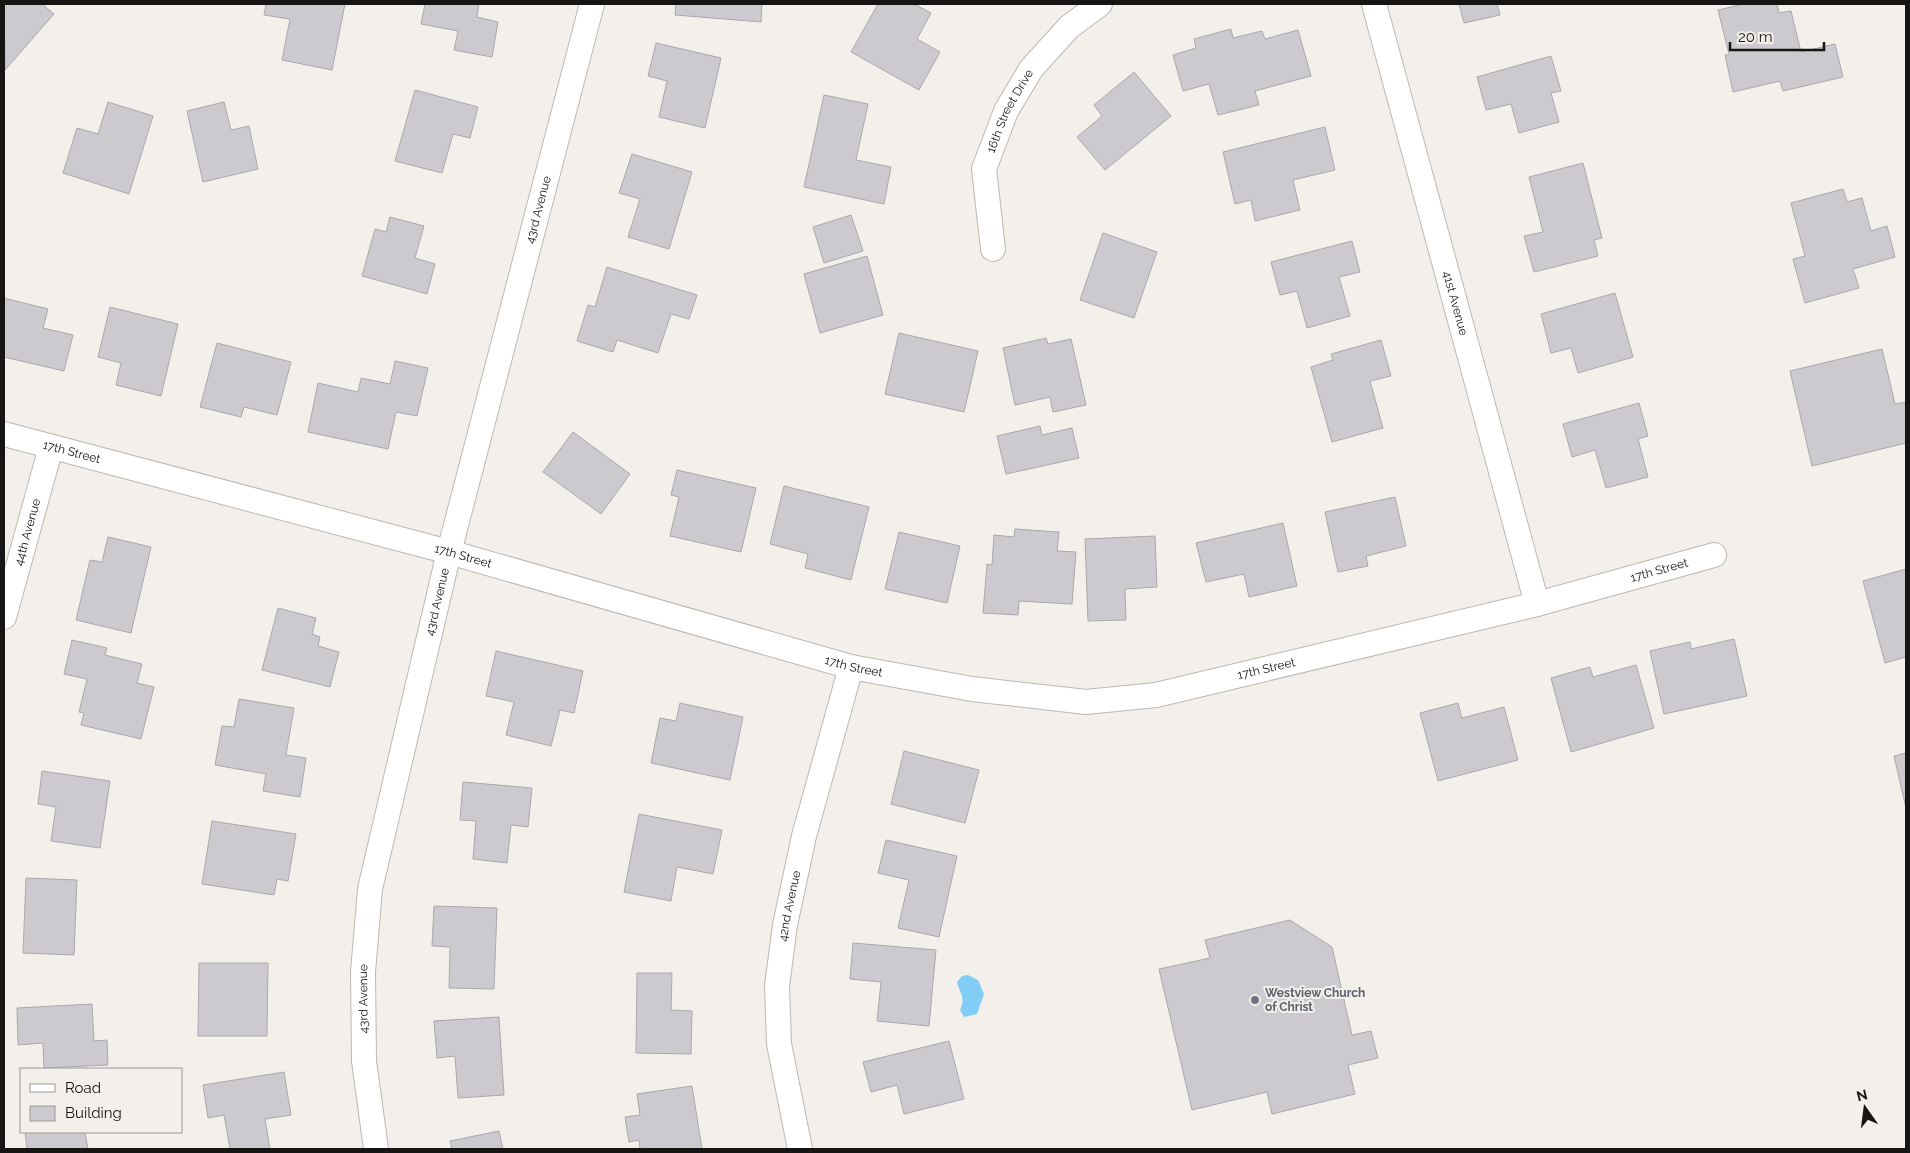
<svg xmlns="http://www.w3.org/2000/svg" width="1910" height="1153" viewBox="0 0 1910 1153" font-family="Raleway,sans-serif">
	<rect width="100%" height="100%" fill="#f3efeb"/>
	<path fill="#82cdf5" d="M968 975 978 980 984 994 977 1014 964 1017 960 1010C966 998 960 994 957 982L962 976Z"/>
	<g fill="#cccacf" stroke="#aaa8ac">
		<path d="M4 4H42L54 14 5 70Z"/>
		<path d="M266 4H345L332 70 282 60 290 19 264 15Z"/>
		<path d="M425 4H479L477 17 498 22 492 57 454 50 458 31 421 24Z"/>
		<path d="M676 4H762L761 22 675 15Z"/>
		<path d="M878 4H914L931 13 917 39 940 52 919 90 851 52Z"/>
		<path d="M1459 4H1497L1500 15 1464 23Z"/>
		<path d="M1744 4H1777L1779 13 1791 11 1801 52 1835 44 1843 77 1783 91 1780 81 1733 92 1725 55 1729 54 1718 10Z"/>
		<path d="M1231 29 1233 38 1262 31 1265 39 1298 30 1311 76 1255 91 1259 105 1218 115 1209 84 1183 91 1173 55 1196 48 1194 39Z"/>
		<path d="M656 43 721 58 705 128 659 117 667 81 648 76Z"/>
		<path d="M1551 56 1561 91 1551 93 1559 122 1519 133 1511 104 1486 110 1477 77Z"/>
		<path d="M1134 72 1171 116 1105 170 1077 137 1102 116 1094 105Z"/>
		<path d="M415 90 478 107 470 138 453 134 442 173 395 161Z"/>
		<path d="M824 95 868 104 856 160 891 167 884 204 804 187Z"/>
		<path d="M108 102 153 116 129 194 63 173 77 128 98 134Z"/>
		<path d="M224 102 231 130 249 126 258 169 203 182 187 111Z"/>
		<path d="M1325 127 1335 170 1293 180 1300 210 1255 221 1251 200 1235 204 1223 152Z"/>
		<path d="M632 154 692 172 669 249 628 237 640 199 619 193Z"/>
		<path d="M1583 163 1602 238 1594 240 1598 256 1534 272 1524 236 1543 232 1529 177Z"/>
		<path d="M1843 189 1847 202 1862 198 1871 231 1887 226 1895 257 1853 269 1859 288 1805 303 1793 259 1805 256 1791 203Z"/>
		<path d="M851 215 863 251 824 263 813 227Z"/>
		<path d="M390 217 424 226 415 258 435 264 427 294 362 276 375 229 386 232Z"/>
		<path d="M1103 233 1157 252 1134 318 1080 300Z"/>
		<path d="M1352 241 1360 272 1339 277 1350 316 1307 328 1297 291 1280 295 1271 262Z"/>
		<path d="M867 256 883 315 820 333 804 274Z"/>
		<path d="M607 267 697 295 689 319 671 314 658 353 617 340 613 352 577 341 588 305 595 307Z"/>
		<path d="M1615 293 1633 357 1578 373 1571 348 1551 353 1541 314Z"/>
		<path d="M4 298 48 309 43 328 73 335 64 371 4 357Z"/>
		<path d="M110 307 178 324 161 396 116 385 121 363 98 357Z"/>
		<path d="M899 333 978 351 964 412 885 394Z"/>
		<path d="M1046 338 1048 344 1071 339 1086 405 1053 412 1050 397 1015 405 1003 348Z"/>
		<path d="M1381 340 1391 376 1370 381 1383 428 1332 442 1311 367 1333 360 1331 354Z"/>
		<path d="M217 343 291 362 277 415 244 407 241 417 200 407Z"/>
		<path d="M1882 349 1895 404 1906 402V443L1812 466 1790 371Z"/>
		<path d="M395 361 428 368 417 416 396 412 388 449 308 432 318 383 358 392 361 378 390 384Z"/>
		<path d="M1639 403 1648 436 1638 439 1648 477 1606 488 1595 450 1572 457 1563 424Z"/>
		<path d="M1040 426 1042 435 1072 428 1079 458 1006 474 997 436Z"/>
		<path d="M573 432 630 474 601 514 543 472Z"/>
		<path d="M677 470 756 488 741 552 670 536 679 497 671 495Z"/>
		<path d="M784 486 869 507 851 580 805 568 808 554 770 544Z"/>
		<path d="M1395 497 1406 546 1366 556 1368 566 1338 572 1325 512Z"/>
		<path d="M1283 523 1297 586 1249 597 1244 574 1206 582 1196 543Z"/>
		<path d="M1015 529 1059 532 1057 551 1076 552 1072 604 1019 601 1018 615 983 613 987 564 992 565 994 535 1014 537Z"/>
		<path d="M899 532 960 546 947 603 885 589Z"/>
		<path d="M1155 536 1157 587 1125 589 1126 620 1088 621 1085 539Z"/>
		<path d="M108 537 151 547 131 633 76 620 90 560 102 562Z"/>
		<path d="M1906 569V657L1885 663 1863 581Z"/>
		<path d="M278 608 316 618 312 634 320 637 318 646 339 652 330 687 262 670Z"/>
		<path d="M1734 639 1747 696 1664 714 1650 651 1690 642 1691 649Z"/>
		<path d="M72 640 107 648 105 655 142 664 137 683 154 687 141 739 81 725 84 713 79 712 87 679 64 674Z"/>
		<path d="M496 651 583 671 574 713 560 710 551 746 506 735 514 702 486 696Z"/>
		<path d="M1636 665 1654 728 1571 752 1551 678 1590 667 1593 677Z"/>
		<path d="M239 699 294 708 286 755 306 758 300 797 263 791 266 774 215 765 222 726 234 727Z"/>
		<path d="M680 703 743 717 730 780 651 763 660 718 676 721Z"/>
		<path d="M1458 703 1462 718 1504 707 1518 760 1438 781 1420 713Z"/>
		<path d="M904 751 979 770 965 823 891 804Z"/>
		<path d="M1906 753V808L1894 756Z"/>
		<path d="M42 771 110 781 100 848 51 841 56 807 38 804Z"/>
		<path d="M463 782 532 788 528 827 511 825 507 863 473 859 476 821 460 820Z"/>
		<path d="M639 814 722 830 713 874 677 867 671 901 624 892Z"/>
		<path d="M212 821 296 834 288 881 277 879 274 895 202 884Z"/>
		<path d="M886 840 957 856 939 937 898 928 909 880 878 873Z"/>
		<path d="M26 878 77 880 74 955 23 953Z"/>
		<path d="M434 906 497 908 494 989 449 988 450 947 432 946Z"/>
		<path d="M1290 920 1332 947 1352 1035 1371 1031 1378 1058 1348 1065 1355 1094 1272 1114 1267 1092 1192 1110 1159 969 1210 958 1205 940Z"/>
		<path d="M853 943 936 950 929 1026 877 1021 881 982 850 979Z"/>
		<path d="M199 963H268L267 1036H198Z"/>
		<path d="M637 973H672L671 1010 692 1011 691 1054 636 1053Z"/>
		<path d="M92 1004 94 1041 107 1040 108 1065 44 1068 43 1043 18 1045 17 1008Z"/>
		<path d="M499 1017 504 1095 458 1098 455 1056 437 1058 434 1021Z"/>
		<path d="M949 1041 964 1099 904 1114 897 1085 871 1092 863 1062Z"/>
		<path d="M284 1072 291 1115 265 1119 270 1149H230L224 1115 208 1118 203 1085Z"/>
		<path d="M692 1086 702 1149H640L639 1140 629 1142 625 1117 640 1115 637 1094Z"/>
		<path d="M499 1131 503 1149H452L450 1141Z"/>
		<path d="M25 1132H85L88 1149H27Z"/>
	</g>
	<g fill="none" stroke-linecap="round" stroke-linejoin="round">
		<g stroke="#bcb8b5" stroke-width="26">
			<g id="street">
				<path id="s1" d="M1374 4 1537 604"/>
				<path id="s2" d="M993 249 984 169 1006 111 1031 69 1069 27 1100 4"/>
				<path id="s3" d="M4 434 449 552 851 667 972 689 1086 702 1156 695 1537 604 1714 555"/>
				<path id="s4" d="M4 617 51 447"/>
				<path id="s5" d="M376 1149 364 1061 363 972 370 889 449 552 592 4"/>
				<path id="s6" d="M800 1149 779 1044 777 986 785 925 804 836 851 667"/>
			</g>
		</g>
		<use href="#street" stroke="#fff" stroke-width="24"/>
	</g>
	<circle fill="#6b7280" stroke="#f3efeb" stroke-width="2" cx="1255" cy="1000" r="5"/>
	<g text-anchor="middle" dominant-baseline="central" stroke-width="4" stroke-linejoin="round" paint-order="stroke">
		<g font-size="12" fill="#161513" stroke="#f3efeb">
			<text stroke="none"><textPath href="#s2" startOffset="144">16th Street Drive</textPath></text>
			<text stroke="none"><textPath href="#s5" startOffset="961">43rd Avenue</textPath></text>
			<text stroke="none"><textPath href="#s1" startOffset="310">41st Avenue</textPath></text>
			<text stroke="none"><textPath href="#s3" startOffset="70">17th Street</textPath></text>
			<text stroke="none"><textPath href="#s4" startOffset="88">44th Avenue</textPath></text>
			<text stroke="none"><textPath href="#s3" startOffset="475">17th Street</textPath></text>
			<text stroke="none"><textPath href="#s3" startOffset="1705">17th Street</textPath></text>
			<text stroke="none"><textPath href="#s5" startOffset="556">43rd Avenue</textPath></text>
			<text stroke="none"><textPath href="#s3" startOffset="881">17th Street</textPath></text>
			<text stroke="none"><textPath href="#s3" startOffset="1300">17th Street</textPath></text>
			<text stroke="none"><textPath href="#s6" startOffset="246">42nd Avenue</textPath></text>
			<text stroke="none"><textPath href="#s5" startOffset="151">43rd Avenue</textPath></text>
		</g>
		<g font-size="12" font-weight="bold" fill="#5b616d" stroke="#f3efeb" text-anchor="start">
			<text x="1265" y="993">Westview Church<tspan x="1265" dy="14">of Christ</tspan></text>
		</g>
	</g>
	<rect width="1910" height="1153" fill="none" stroke="#161513" stroke-width="10"/>
	<rect x="20" y="1068" width="162" height="65" fill="#f3efeb" stroke="#9b9895"/>
	<rect x="30" y="1084" width="25" height="8" fill="#ffffff" stroke="#9b9895"/>
	<text x="65" y="1093" font-size="15" fill="#161513">Road</text>
	<rect x="30" y="1106" width="25" height="15" fill="#cccacf" stroke="#9b9895"/>
	<text x="65" y="1118" font-size="15" fill="#161513">Building</text>
	<g transform="translate(1865 1108) rotate(346)" stroke="#f3efeb" stroke-width="4" paint-order="stroke">
	<path d="M0-4L9 19L0 12L-9 19Z" fill="#161513"/>
	<text y="-8" font-size="14" font-weight="bold" text-anchor="middle" fill="#161513">N</text>
	</g>
	<path d="M1730 42v8h94v-8" fill="none" stroke="#161513" stroke-width="2.5"/>
	<text x="1738" y="42" font-size="15" fill="#161513" stroke="#f3efeb" stroke-width="4" paint-order="stroke">20 m</text>
</svg>
